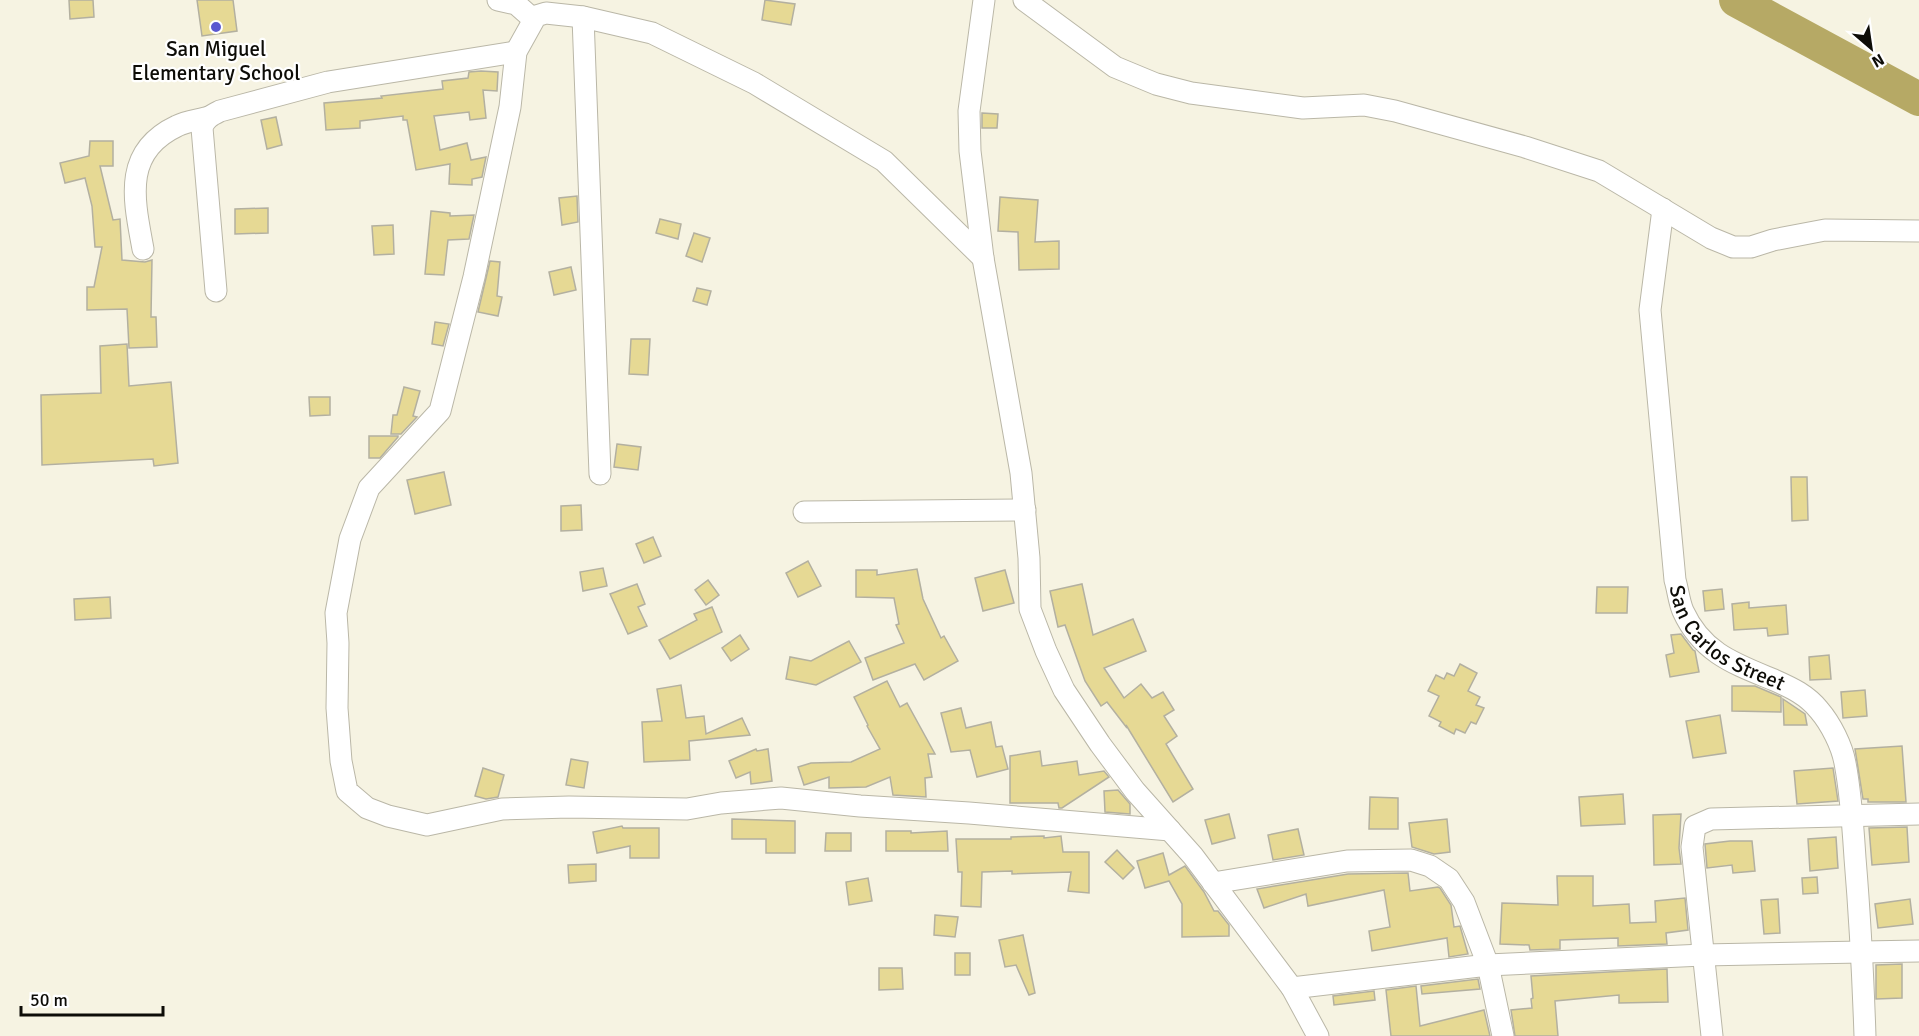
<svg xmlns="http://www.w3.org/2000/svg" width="1919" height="1036" viewBox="0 0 1919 1036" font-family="Signika,sans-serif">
	<rect width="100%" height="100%" fill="#f6f3e2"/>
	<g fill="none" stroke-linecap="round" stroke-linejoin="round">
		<path stroke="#b6a965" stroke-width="34" d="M1736 0 1919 99"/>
	</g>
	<g fill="#e6d994" stroke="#b3b0a0" stroke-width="1.5">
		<path d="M69 0H93L94 17 70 19Z"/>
		<path d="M197 0H233L237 31 202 36Z"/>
		<path d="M765 0 795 4 791 25 762 20Z"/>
		<path d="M481 71 498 72 497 91 483 90 486 118 470 120 469 112 434 116 440 150 467 143 471 160 486 157 482 177 472 179V185L449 184 450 164 416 170 407 120H403V116L360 121V128L326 130 324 103 382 98 381 96 443 89 442 81 468 78 469 72Z"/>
		<path d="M982 113 998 114 997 128H982Z"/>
		<path d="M276 117 282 145 267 149 261 120Z"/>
		<path d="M90 141H113V166H100L113 220 120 219 122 260 145 262 152 260 151 317H156L157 347 129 348 127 309 87 310V287H94L102 247H95L92 206 85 178 65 183 60 163 89 156Z"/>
		<path d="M577 196 578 222 562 225 559 198Z"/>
		<path d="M1000 197 1038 200 1035 242 1059 241V269L1019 270 1018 232 998 231Z"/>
		<path d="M268 208V233L235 234V209Z"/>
		<path d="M431 211 450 213V216L474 215 469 239 448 240 444 275 425 274Z"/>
		<path d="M660 219 681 224 678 239 656 233Z"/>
		<path d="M393 225 394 254 374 255 372 226Z"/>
		<path d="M694 233 710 238 702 262 686 256Z"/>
		<path d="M490 261 500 262 497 296 502 297 498 316 478 312Z"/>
		<path d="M571 267 576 290 554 295 549 272Z"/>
		<path d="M697 288 711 291 707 305 693 301Z"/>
		<path d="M435 322 449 324 443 346 432 344Z"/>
		<path d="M631 339H650L648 375 629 374Z"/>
		<path d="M127 344 129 386 171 382 178 463 154 466 153 459 42 465 41 395 101 393 100 346Z"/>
		<path d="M404 387 420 391 413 416 417 417 401 434H391L393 415H397Z"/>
		<path d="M309 397H330V415L310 416Z"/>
		<path d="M369 436H398V437L380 458H369Z"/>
		<path d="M617 444 641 447 638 470 614 467Z"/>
		<path d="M444 472 451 505 415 514 407 480Z"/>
		<path d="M1791 477H1807L1808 520 1792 521Z"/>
		<path d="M581 505 582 530 561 531V506Z"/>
		<path d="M653 537 661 556 644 563 636 544Z"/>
		<path d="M808 561 821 586 798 597 786 573Z"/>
		<path d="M603 568 607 586 583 591 580 572Z"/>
		<path d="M917 569 923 599 941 638 944 636 958 661 924 680 915 664 873 680 865 658 904 643 896 625 899 624 894 598 856 597V570H877V575Z"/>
		<path d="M1005 570 1014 603 983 611 975 578Z"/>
		<path d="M708 580 719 595 706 605 695 590Z"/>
		<path d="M637 584 645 604 638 607 647 626 628 634 610 594Z"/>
		<path d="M1082 584 1093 635 1133 619 1146 651 1104 668 1124 698 1141 684 1152 698 1163 692 1174 710 1164 716 1177 736 1166 744 1193 789 1173 802 1126 725 1127 728 1107 702 1101 706 1085 681 1065 625 1058 627 1050 591Z"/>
		<path d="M1597 587H1628L1627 613H1596Z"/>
		<path d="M1722 589 1724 609 1705 611 1703 591Z"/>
		<path d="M110 597 111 618 75 620 74 599Z"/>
		<path d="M1749 602V608L1786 605 1788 634 1768 636 1767 628 1734 630 1732 604Z"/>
		<path d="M712 607 722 632 670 659 659 640 697 620 694 614Z"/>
		<path d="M1681 634 1693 650 1695 651 1699 672 1670 677 1666 655 1674 653 1671 635Z"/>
		<path d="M740 635 749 649 731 661 722 648Z"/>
		<path d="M849 641 861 662 816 685 786 679 790 657 811 661Z"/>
		<path d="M1829 655 1831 679 1810 680 1809 657Z"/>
		<path d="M1460 664 1477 673 1468 691 1480 697 1476 705 1484 708 1476 724 1471 722 1465 733 1456 729 1454 734 1439 726 1441 722 1429 716 1439 696 1428 691 1436 675 1444 679 1447 673 1454 676Z"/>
		<path d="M887 681 900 707 907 703 935 754H928L932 777 925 778 926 797 893 795 890 777 866 787 829 788V777L804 785 798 767 811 763 851 762 880 749 867 726 868 725 854 697Z"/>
		<path d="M681 685 686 718 704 716 706 734 742 718 750 735 689 741 690 760 644 762 642 722 662 721 657 689Z"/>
		<path d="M1732 686H1755L1781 697V712L1732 711Z"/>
		<path d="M1865 690 1867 716 1843 718 1841 692Z"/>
		<path d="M1783 699 1805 714 1807 725H1784Z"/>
		<path d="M961 708 966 728 991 722 996 747 1002 746 1008 769 977 777 970 750 951 752 941 713Z"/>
		<path d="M1720 715 1726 753 1693 758 1686 721Z"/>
		<path d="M1902 746 1906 802H1868V799H1863L1855 749Z"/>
		<path d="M756 749 757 751 768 749 772 781 751 784 750 772 736 778 729 761Z"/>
		<path d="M1040 751 1042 766 1077 761 1079 775 1104 771 1109 777 1062 808H1059L1058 803H1010V756Z"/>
		<path d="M571 759 588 762 584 788 566 785Z"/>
		<path d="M483 768 504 775 498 797 486 799 475 796Z"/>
		<path d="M1833 768 1838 801 1797 804 1794 771Z"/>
		<path d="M1118 790 1130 804V814L1105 812 1104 791Z"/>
		<path d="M1623 794 1625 824 1581 826 1579 797Z"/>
		<path d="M1370 797 1398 798V829H1369Z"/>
		<path d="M1229 814 1235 838 1212 844 1205 820Z"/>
		<path d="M1681 814 1679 848 1681 864 1654 865 1653 815Z"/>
		<path d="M732 819 795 821V853H766V839H732Z"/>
		<path d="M1447 819 1450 852 1434 854 1412 847 1409 823Z"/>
		<path d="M622 826 623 828H659V858H630V846L597 853 593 832Z"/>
		<path d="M1907 827 1909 862 1872 865 1869 828Z"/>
		<path d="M1298 829 1304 855 1273 860 1268 835Z"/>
		<path d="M886 831H911V833L947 831 948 851H886Z"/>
		<path d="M826 833H851V851H825Z"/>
		<path d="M1044 836V838L1061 836 1063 852H1089V893L1068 891 1071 872 1012 874V871L982 872 981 907 961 906 962 872H958L956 839H1011V837Z"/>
		<path d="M1836 837 1838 868 1810 871 1808 839Z"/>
		<path d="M1730 841H1752L1755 871 1733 873 1732 865 1707 868 1705 844Z"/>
		<path d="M1117 850 1134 868 1123 879 1105 862Z"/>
		<path d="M1163 853 1169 875 1185 866 1204 892 1214 911H1218L1229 925V936L1182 937V904L1169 881 1145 888 1137 861Z"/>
		<path d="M596 864V881L569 883 568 865Z"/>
		<path d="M1408 873 1410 891 1438 887 1440 888 1451 905 1454 927 1460 926 1468 954 1449 957 1447 938 1372 951 1369 931 1390 927 1384 890 1308 906 1306 894 1264 908 1257 889 1348 874Z"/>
		<path d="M1557 876H1593V906L1629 904 1630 923 1656 922 1655 901 1685 898 1688 930 1666 933 1667 944 1618 946V938L1560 940V949L1530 950 1529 945 1500 944 1502 903 1558 905Z"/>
		<path d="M1817 877 1818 893 1803 894 1802 878Z"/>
		<path d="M868 878 872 901 849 905 846 882Z"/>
		<path d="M1778 899 1780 933 1764 934 1761 900Z"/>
		<path d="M1910 899 1913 924 1878 928 1875 904Z"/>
		<path d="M935 915 958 917 955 937 934 935Z"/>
		<path d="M1023 935 1035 993 1029 995 1016 965 1005 967 999 940Z"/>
		<rect x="955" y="953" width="15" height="22"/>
		<path d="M1902 964V998L1876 999V965Z"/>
		<path d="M879 968H902L903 989 879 990Z"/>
		<path d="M1667 969 1668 1002 1619 1003V995L1555 1001 1558 1036H1515L1511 1010 1532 1008 1531 999 1533 998 1531 976Z"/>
		<path d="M1478 979 1480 989 1422 994 1421 986Z"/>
		<path d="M1416 986 1420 1026 1484 1010 1490 1036H1391L1386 990Z"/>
		<path d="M1374 991 1375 1000 1334 1005 1333 996Z"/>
	</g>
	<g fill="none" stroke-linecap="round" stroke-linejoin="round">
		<g stroke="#bab7a7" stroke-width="23">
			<g id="minor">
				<path d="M498 0 516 4 533 19"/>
				<path d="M984 0 969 111 970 151 983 258 1021 473 1029 558 1030 609 1046 651 1064 690 1100 744 1135 791 1193 856 1292 988 1318 1036"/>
				<path d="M1024 0 1115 67 1156 84 1191 93 1303 108 1364 105 1395 111 1525 147 1599 171 1711 238 1733 247H1751L1773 240 1825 230 1919 231"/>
				<path d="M583 17 600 474"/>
				<path id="s1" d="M1663 209 1650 310 1675 580C1678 590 1679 602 1683 611 1702 653 1735 664 1774 680 1792 688 1807 695 1819 710 1831 724 1842 746 1845 763 1851 794 1853 827 1855 858 1860 918 1863 977 1865 1036"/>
				<path d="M143 249C134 200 122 152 177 126 186 121 199 120 209 117"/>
				<path d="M983 258 884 161 754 83 652 33 583 17 546 13 536 16 516 52 510 107 474 277 440 411 369 488 350 539 336 613 338 643 337 708 341 761 347 791 367 808 388 816 427 825 502 809 569 807 687 809 721 803 781 798 860 806 969 813 1170 830"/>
				<path d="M216 291 202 128C205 118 212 115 220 111L328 82 516 52"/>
				<path d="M804 512 1025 510"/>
				<path d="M1213 883 1347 861 1411 860 1430 866 1449 879 1464 902 1488 965 1503 1036"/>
				<path d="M1292 988 1488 965 1703 955 1919 951"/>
				<path d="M1712 1036 1692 847 1695 826 1711 819 1919 814"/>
			</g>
		</g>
		<use href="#minor" stroke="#fff" stroke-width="21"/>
	</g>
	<circle fill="#5a58d0" stroke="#fff" stroke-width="2" cx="216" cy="27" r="6"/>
	<g text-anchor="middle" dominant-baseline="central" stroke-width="4.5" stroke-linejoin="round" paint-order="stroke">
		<g font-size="21" fill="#0d0c07" stroke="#fff">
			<text x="216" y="49">San Miguel<tspan x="216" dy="24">Elementary School</tspan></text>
		</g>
		<g font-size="21" fill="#0d0c07" stroke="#fff">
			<text stroke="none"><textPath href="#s1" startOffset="456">San Carlos Street</textPath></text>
		</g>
	</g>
	<g transform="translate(1871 48) rotate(151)" stroke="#ffffff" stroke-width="4.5" paint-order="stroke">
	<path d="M0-4.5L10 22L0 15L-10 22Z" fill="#0d0c07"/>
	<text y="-9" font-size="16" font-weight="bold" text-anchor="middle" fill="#0d0c07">N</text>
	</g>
	<path d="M21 1006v9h142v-9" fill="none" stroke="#0d0c07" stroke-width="3"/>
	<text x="30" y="1006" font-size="18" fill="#0d0c07" stroke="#ffffff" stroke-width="4.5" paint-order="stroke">50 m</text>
</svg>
